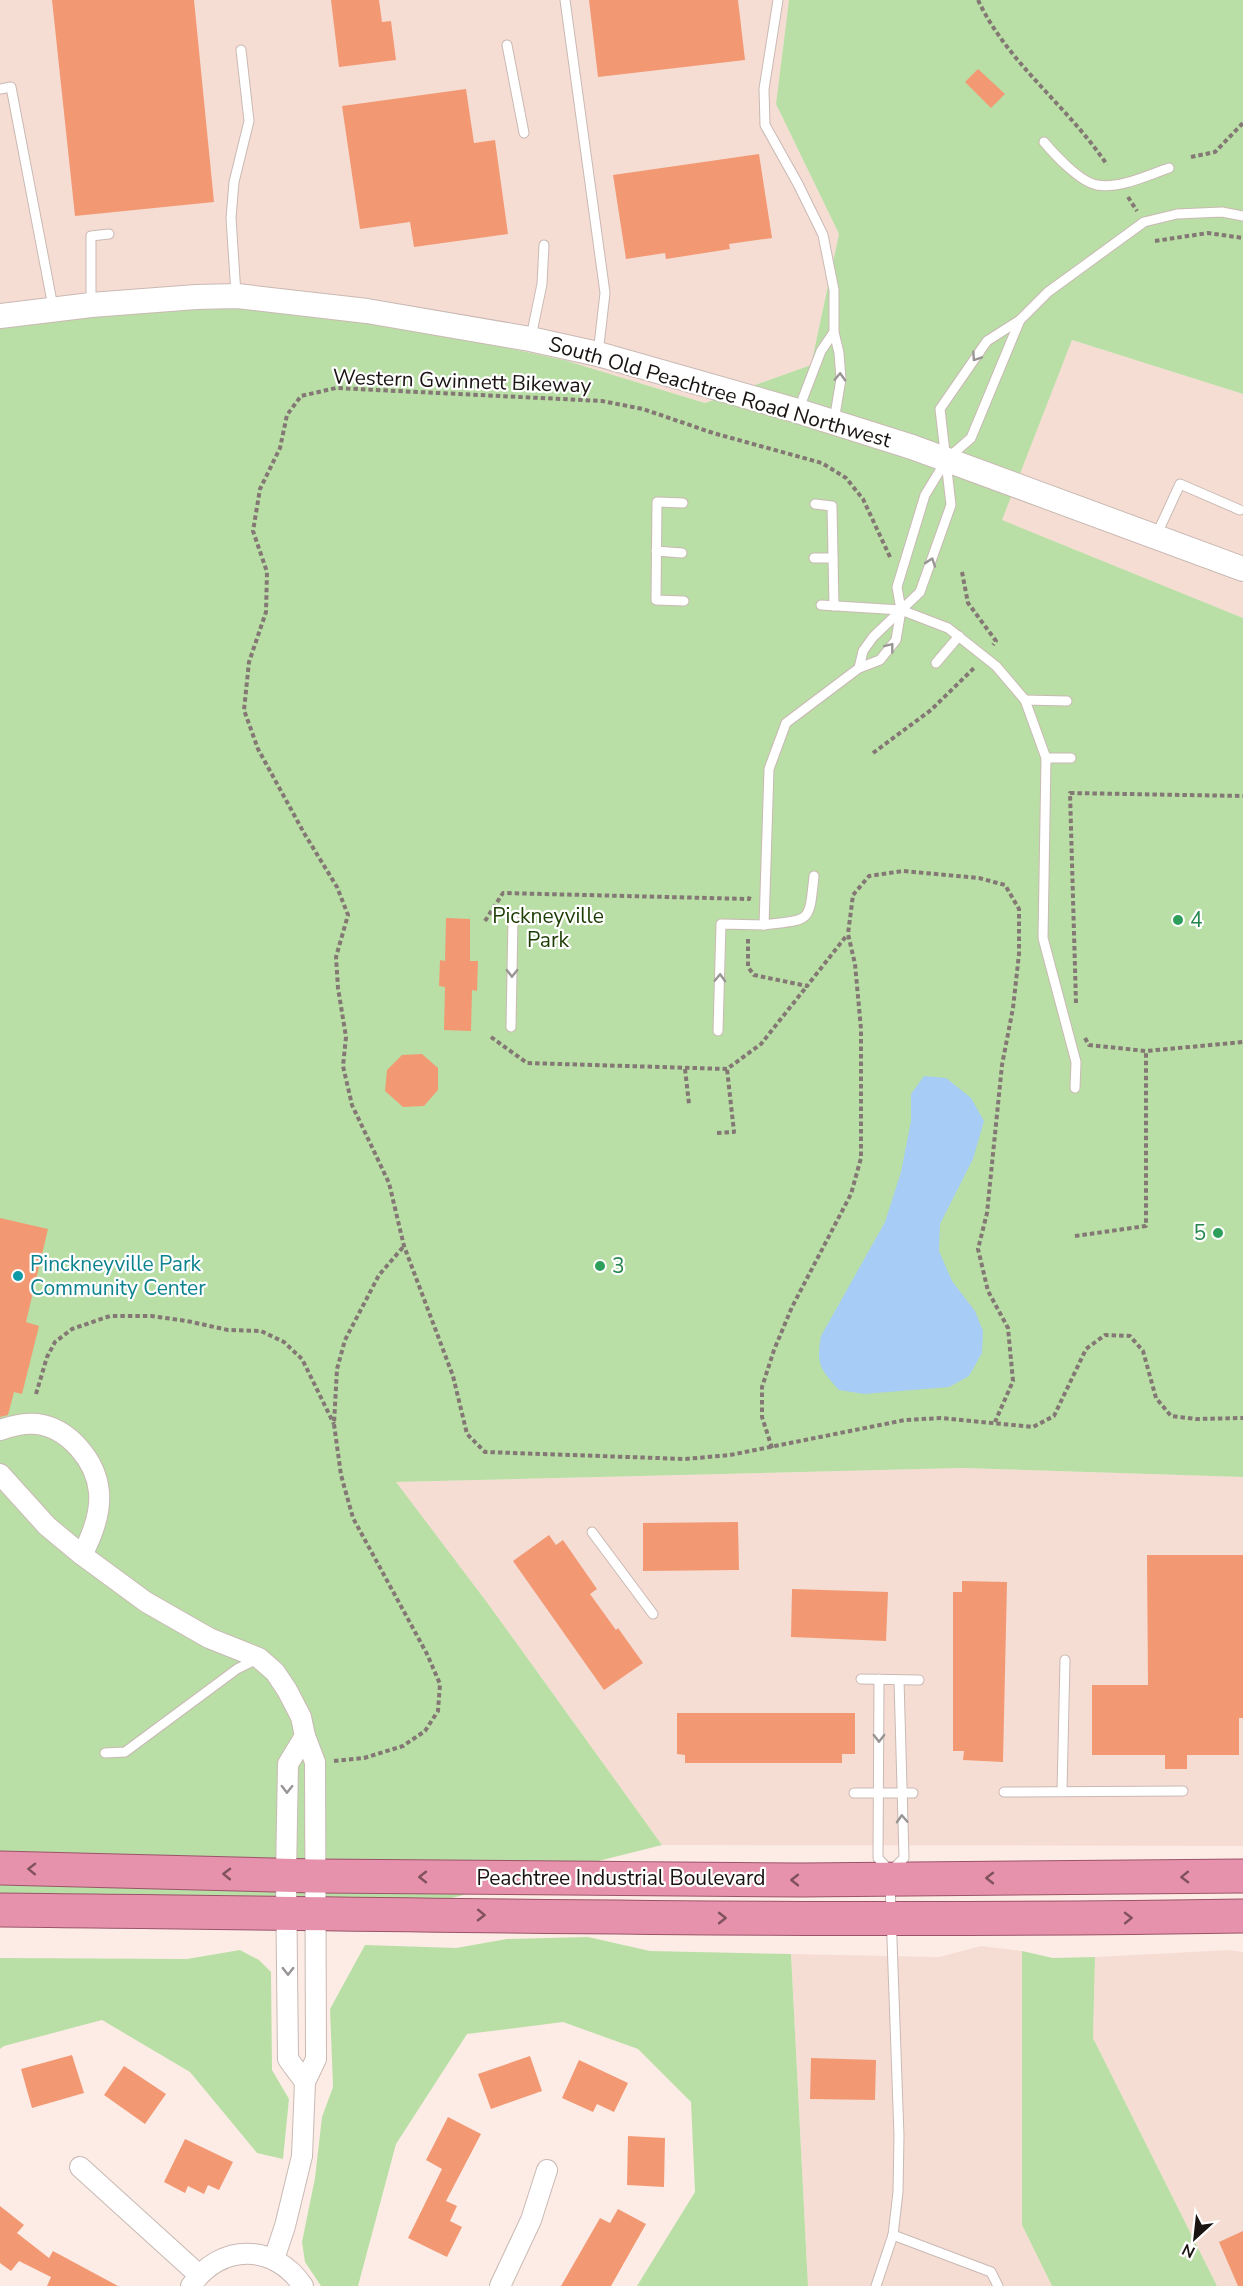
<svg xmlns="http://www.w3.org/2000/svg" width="1243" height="2286" viewBox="0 0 1243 2286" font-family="'Nunito Sans',sans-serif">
	<rect width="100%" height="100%" fill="#fdece6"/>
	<g fill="#f6ddd4">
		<path d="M0 0H789L776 104 839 234 811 365 705 403 564 360 443 334 0 324Z"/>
		<path d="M1072 340 1243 394V618L1001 520Z"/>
		<path d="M962 1468 1243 1477V1846L662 1845 489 1605 395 1482Z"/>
		<path d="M981 1946 1022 1951V2225L1052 2286H808L791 1954 939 1957Z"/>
		<path d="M1229 1950 1243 1952V2286H1217L1093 2038 1095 1957Z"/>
	</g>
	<g fill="#badfa6">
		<path d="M789 0H1243V394L1072 340 1002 520 1243 618V1477L962 1468 396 1482 489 1605 662 1845 432 1903 0 1896V324L199 307 280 311 443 334 564 360 705 403 811 365 839 234 776 104Z"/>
		<path d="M588 1937 650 1951 791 1954 808 2286H637L695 2192 691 2102 638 2049 563 2022 467 2034 396 2144 358 2286H321L305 2262 302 2242 315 2178 322 2117 333 2087 330 2009 365 1945 456 1948 507 1939Z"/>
		<path d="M240 1950 259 1960 271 1972 272 2070 289 2099 283 2159 257 2153 190 2072 102 2020 4 2046 0 2049V1958L187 1959Z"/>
		<path d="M1022 1951 1053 1958 1095 1957 1093 2038 1217 2286H1052L1022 2225Z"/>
	</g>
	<path fill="#a7ccf6" d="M924 1076 946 1078 971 1098 984 1121 973 1159 940 1224 939 1251 952 1281 975 1311 983 1331 982 1353 969 1376 949 1387 864 1394 839 1390C820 1368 816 1365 821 1336L885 1222 901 1172 911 1121V1094Z"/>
	<g fill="#f29974">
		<path d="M52 0H194L214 202 75 216Z"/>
		<path d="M331 0H379L382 22 391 21 396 60 339 67Z"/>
		<path d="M589 0H738L745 60 598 77Z"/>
		<path d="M978 69 1005 94 991 108 965 82Z"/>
		<path d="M466 89 474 143 495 140 508 234 414 247 410 222 360 229 342 106Z"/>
		<path d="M759 154 772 238 729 244 730 249 666 259 665 253 626 259 613 175Z"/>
		<path d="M446 918 470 919V961H478L477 991 472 990 471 1031 444 1030 445 987 439 986 440 960 445 961Z"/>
		<path d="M422 1054 438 1068V1090L424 1106 403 1107 385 1091 387 1070 402 1055Z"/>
		<path d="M0 1218 48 1229 26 1322 39 1326 22 1394 14 1392 8 1415 0 1417Z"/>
		<path d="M738 1522 739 1570 643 1571V1523Z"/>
		<path d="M549 1535 556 1545 563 1540 597 1589 590 1594 616 1630 618 1628 643 1663 604 1690 513 1561Z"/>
		<path d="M1147 1555H1243V1718H1239V1755H1187V1769H1165V1755H1092V1685H1148Z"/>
		<path d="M962 1581 1007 1582 1003 1762 963 1760 964 1751H953V1592H962Z"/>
		<path d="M792 1589 888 1592 886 1641 791 1637Z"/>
		<path d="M677 1713H855V1754H842V1763H685V1755L677 1754Z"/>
		<path d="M72 2055 84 2093 32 2108 21 2069Z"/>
		<path d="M530 2056 542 2091 491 2109 478 2074Z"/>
		<path d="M811 2058 876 2060 875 2100 810 2099Z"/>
		<path d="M579 2060 628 2083 614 2112 597 2104 593 2112 562 2098Z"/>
		<path d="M124 2066 166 2094 145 2124 104 2095Z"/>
		<path d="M448 2117 481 2134 446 2201 457 2206 450 2221 462 2227 447 2257 408 2238 442 2169 426 2160Z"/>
		<path d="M628 2136 665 2138 664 2187 627 2185Z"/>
		<path d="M185 2139 233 2162 219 2190 208 2185 204 2194 188 2186 185 2193 164 2182Z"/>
		<path d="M0 2206 24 2225 17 2233 49 2258 53 2251 118 2286H47L51 2277 19 2261 11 2271 0 2263Z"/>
		<path d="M618 2209 646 2224 611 2286H561L600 2218 610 2223Z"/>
		<path d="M1243 2231V2286H1238L1219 2242Z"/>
	</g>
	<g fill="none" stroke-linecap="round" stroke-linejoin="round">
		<g stroke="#c9b9b3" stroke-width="11">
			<g id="service">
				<path d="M565 0 605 293 598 354"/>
				<path d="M778 0 764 89 765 125 798 184 823 235 834 290V332L839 353 841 379 834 421"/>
				<path d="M507 45 524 133"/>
				<path d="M0 89 11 87 53 307"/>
				<path d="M1044 142C1055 155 1080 182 1097 185 1120 189 1148 175 1169 168"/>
				<path d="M236 294 231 218 234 182 249 121 241 50"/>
				<path d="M91 303V236L109 234"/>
				<path d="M531 337 542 284 544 245"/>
				<path d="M798 411 821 351 834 332"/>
				<path d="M683 503 657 502 656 600 684 601"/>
				<path d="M815 504 832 506 834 606"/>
				<path d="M1156 536 1180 484 1240 510"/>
				<path d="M656 551 682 553"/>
				<path d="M814 558H833"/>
				<path d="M821 605 901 610 948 628 996 666 1025 700 1046 758 1043 938 1076 1062 1075 1088"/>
				<path d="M936 663 959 636"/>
				<path d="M859 668 863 651 873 637 920 592 951 505 940 409 987 341 1020 320 1048 292 1144 222 1177 214 1222 212 1243 216"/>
				<path d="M1025 700 1067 701"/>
				<path d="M1046 758H1071"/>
				<path d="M814 876C809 924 811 919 764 925L769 769 786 723 859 668 880 660 896 640 901 610 897 587 925 495 947 459 971 438 1020 320"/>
				<path d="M511 1027 513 918"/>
				<path d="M718 1031 721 924 764 925"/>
				<path d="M592 1532 653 1614"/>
				<path d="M861 1679 919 1680"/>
				<path d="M879 1679 878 1858 889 1870"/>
				<path d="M105 1753 125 1752 237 1669 257 1659"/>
				<path d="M1062 1791 1065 1660"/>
				<path d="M1004 1792 1183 1791"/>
				<path d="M854 1793H913"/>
				<path d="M892 1870 904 1858 899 1680"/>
				<path d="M893 2235 991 2272 998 2286"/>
				<path d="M876 2286 893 2235 898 2192 899 2136 890 1883"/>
			</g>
		</g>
		<g stroke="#c9b9b3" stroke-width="22">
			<g id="minor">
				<path d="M0 1430C11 1426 25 1423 37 1424 69 1428 96 1461 99 1492 101 1514 92 1536 82 1555"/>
				<path d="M0 1474 47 1526 82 1555 146 1602 209 1638 259 1658 275 1672 287 1690 301 1717 305 1736 315 1762 316 2059 305 2082 302 2156 285 2226 274 2259"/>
				<path d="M305 1736 288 1764 286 1875 288 2059 305 2082"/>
				<path d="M80 2167 199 2275"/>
				<path d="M191 2286C220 2243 274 2243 303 2286"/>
				<path d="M500 2286 531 2220 547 2170"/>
			</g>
		</g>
		<g stroke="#c9b9b3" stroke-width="26">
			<path id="tertiary" d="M0 316 91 305 196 297 237 296 367 311 530 339 598 354 798 411 912 447 1243 569"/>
		</g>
		<g stroke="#9a5468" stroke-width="35">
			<g id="trunk">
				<path d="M0 1868 315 1876 801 1880 1243 1876"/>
				<path d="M0 1910C414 1914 829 1923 1243 1916"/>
			</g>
		</g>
		<g stroke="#837874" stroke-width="4" stroke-dasharray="4.5 3" stroke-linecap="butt">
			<path d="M978 0C1008 64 1069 107 1107 165"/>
			<path d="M1191 157 1215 152 1243 123"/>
			<path d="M1128 197 1137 211"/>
			<path d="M1155 241 1208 233 1243 238"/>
			<path d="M890 557 863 499 846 478 822 463 713 433 643 409 602 401 336 388 301 396 287 415 280 448 260 489 253 531 267 572 266 612 249 662 244 710 258 749 304 833 337 887 348 915 336 957 338 988 346 1037 343 1066 352 1105 389 1183 404 1246 453 1376 467 1434 485 1452 685 1459 730 1455 905 1420 941 1418 1033 1427 1054 1416 1086 1349 1105 1335 1130 1336 1143 1351 1156 1398 1171 1416 1196 1419 1243 1418"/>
			<path d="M962 572 968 603 996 641 993 645"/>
			<path d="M873 753 931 710 975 667"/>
			<path d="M485 921 503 893 749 899 750 895"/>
			<path d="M748 939V967L754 975 807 986 847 935"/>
			<path d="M1076 1003 1070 793 1243 796"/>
			<path d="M491 1037 527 1063 727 1069 761 1044 807 986"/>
			<path d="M1085 1038 1089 1045 1146 1051 1243 1042"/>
			<path d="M685 1069 689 1104"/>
			<path d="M717 1133 734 1132 727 1069"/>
			<path d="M1075 1236 1146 1226V1051"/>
			<path d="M36 1394 47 1357 55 1342 72 1329 110 1316H151L187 1321 228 1330 261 1331 284 1342 302 1359 334 1424"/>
			<path d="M772 1448 762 1417V1387L774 1350 792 1307 851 1194 861 1158V1029L855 964 848 934 853 895 869 876 903 871 979 878 1005 885 1019 909V954L1013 1008 1002 1065 987 1213 978 1249 988 1291 1008 1328 1013 1381 995 1422"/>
			<path d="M334 1761 364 1758 403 1746 425 1731 438 1711 440 1684 427 1654 353 1518 341 1475 334 1424 337 1369 345 1340 379 1275 404 1246"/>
		</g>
		<use href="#service" stroke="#fff" stroke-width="9"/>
		<use href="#minor" stroke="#fff" stroke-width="20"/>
		<use href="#tertiary" stroke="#fff" stroke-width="24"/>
		<use href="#trunk" stroke="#e692ac" stroke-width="33"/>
	</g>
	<defs><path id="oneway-chevron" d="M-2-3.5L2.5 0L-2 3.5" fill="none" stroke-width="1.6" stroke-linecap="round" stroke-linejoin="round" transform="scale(1.5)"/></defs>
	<g stroke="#989594">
		<use href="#oneway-chevron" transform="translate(976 357) rotate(124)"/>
		<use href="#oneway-chevron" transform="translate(840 377) rotate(-88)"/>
		<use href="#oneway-chevron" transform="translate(931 562) rotate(-71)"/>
		<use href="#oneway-chevron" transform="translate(890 647) rotate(-52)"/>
		<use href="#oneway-chevron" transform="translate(512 973) rotate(91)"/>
		<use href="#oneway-chevron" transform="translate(720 978) rotate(-88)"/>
		<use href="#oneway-chevron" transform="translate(879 1738) rotate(90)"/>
		<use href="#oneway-chevron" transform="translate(287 1789) rotate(91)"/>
		<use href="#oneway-chevron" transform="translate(902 1819) rotate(-93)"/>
		<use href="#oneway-chevron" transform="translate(288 1971) rotate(90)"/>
	</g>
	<g stroke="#80525e">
		<use href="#oneway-chevron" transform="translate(32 1869) rotate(-179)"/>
		<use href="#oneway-chevron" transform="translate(227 1874) rotate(-179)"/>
		<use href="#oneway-chevron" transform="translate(423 1877) rotate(-180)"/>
		<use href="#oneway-chevron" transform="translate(1185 1877) rotate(179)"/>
		<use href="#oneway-chevron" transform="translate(990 1878) rotate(180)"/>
		<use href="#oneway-chevron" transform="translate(795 1880) rotate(-180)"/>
		<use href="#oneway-chevron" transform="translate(481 1915) rotate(1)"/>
		<use href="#oneway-chevron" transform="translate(722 1918)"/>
		<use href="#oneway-chevron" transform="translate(1128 1918) rotate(-1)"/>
	</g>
	<g fill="#2e9e5b" stroke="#fff" stroke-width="2">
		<circle cx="1178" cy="920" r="6"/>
		<circle cx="1218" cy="1233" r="6"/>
		<circle cx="600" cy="1266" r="6"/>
	</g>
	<circle fill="#0f9aa8" stroke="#fff" stroke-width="2" cx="18" cy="1276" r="6"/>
	<g text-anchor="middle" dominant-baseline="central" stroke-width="4.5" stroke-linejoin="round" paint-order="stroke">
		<g font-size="21" fill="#191311" stroke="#fff">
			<text transform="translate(462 381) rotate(2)">Western Gwinnett Bikeway</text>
			<text transform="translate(720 392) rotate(16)">South Old Peachtree Road Northwest</text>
			<text x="621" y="1878">Peachtree Industrial Boulevard</text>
		</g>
		<g font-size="21" fill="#1d3d04" stroke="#fff">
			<text x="548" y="916">Pickneyville<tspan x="548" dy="24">Park</tspan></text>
		</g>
		<g font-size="21" fill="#27864d" stroke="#fff" text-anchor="start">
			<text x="1190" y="920">4</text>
			<text x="1206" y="1233" text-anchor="end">5</text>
			<text x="612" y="1266">3</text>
		</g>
		<g font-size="21" fill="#0d838f" stroke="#fff" text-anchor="start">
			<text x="30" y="1264">Pinckneyville Park<tspan x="30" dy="24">Community Center</tspan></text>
		</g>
	</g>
	<g transform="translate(1195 2238) rotate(207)" stroke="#ffffff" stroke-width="4.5" paint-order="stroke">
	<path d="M0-4.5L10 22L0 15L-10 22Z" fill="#191311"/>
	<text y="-9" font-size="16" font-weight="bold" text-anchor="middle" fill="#191311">N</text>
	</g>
</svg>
